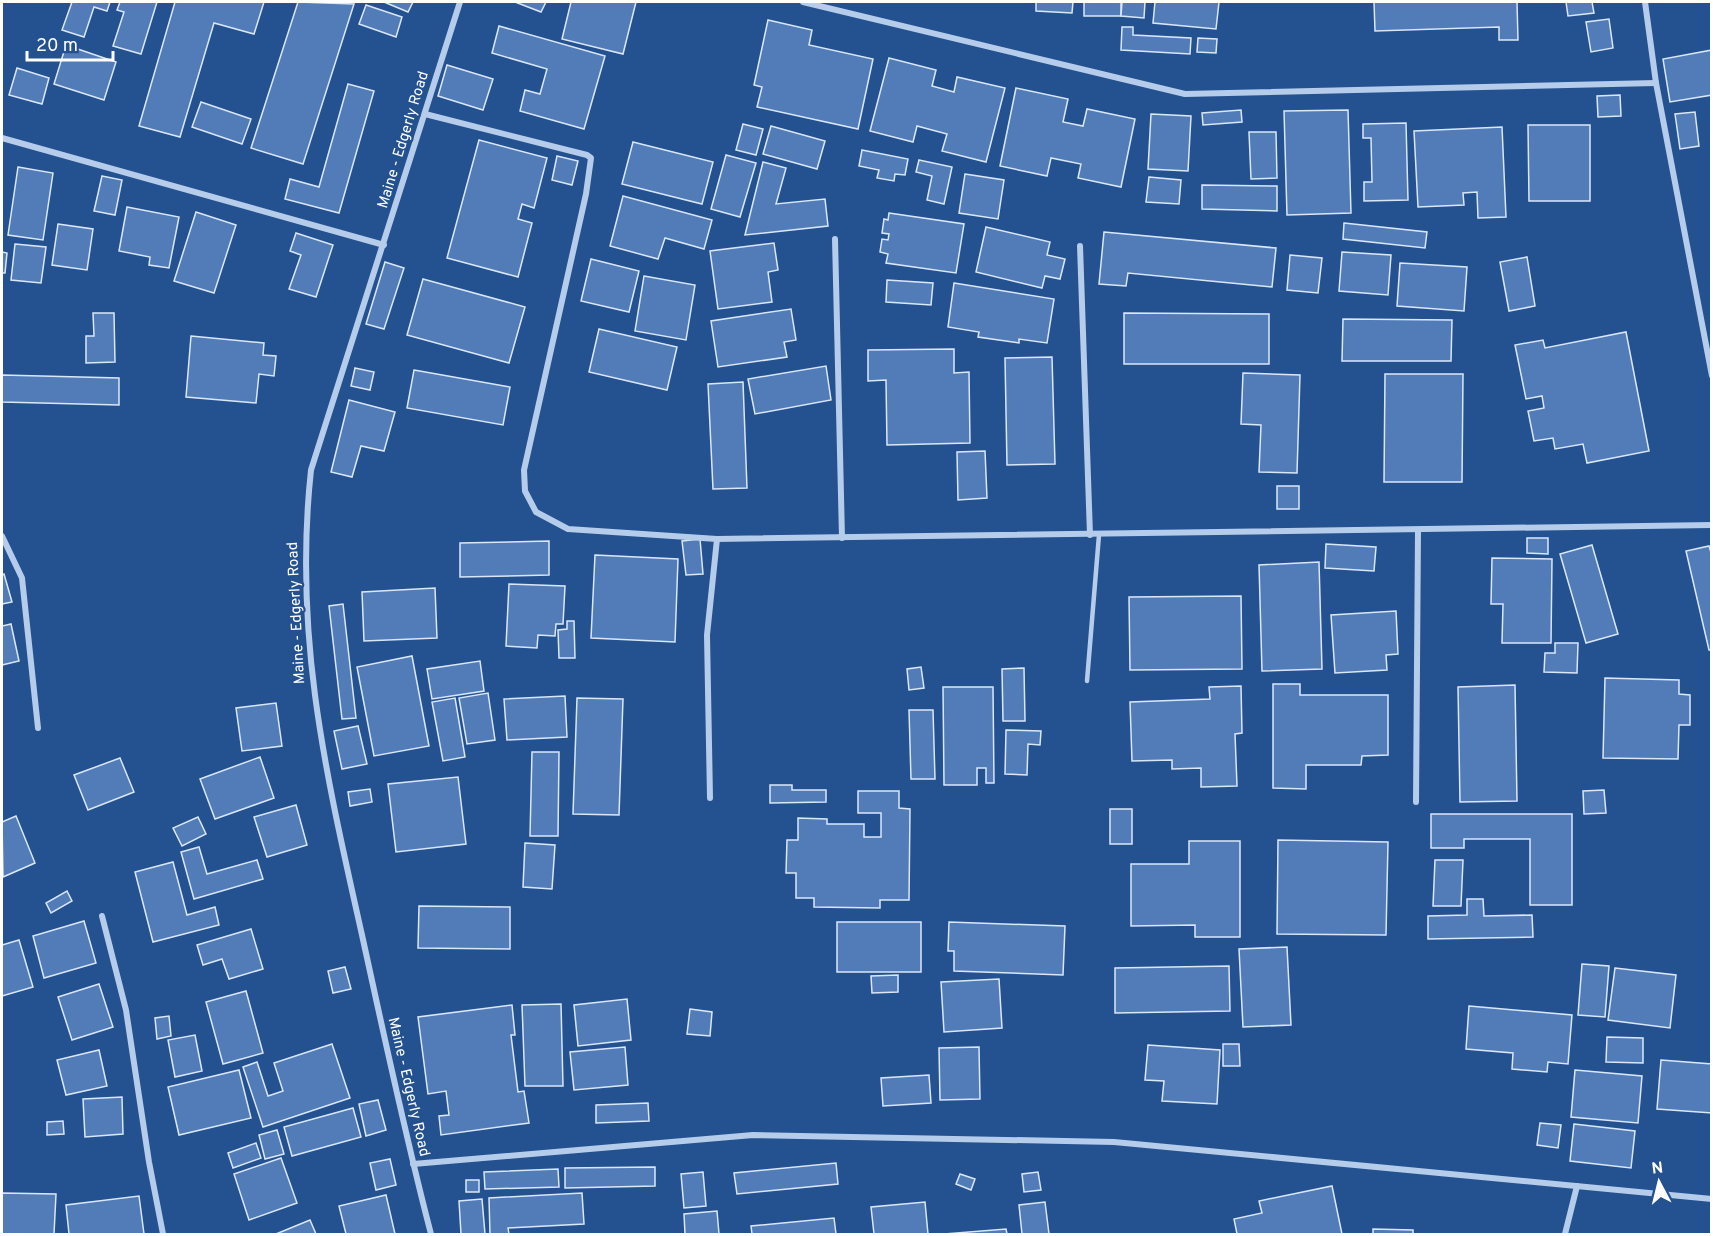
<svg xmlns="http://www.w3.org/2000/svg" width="1713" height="1236" viewBox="0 0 1713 1236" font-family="Overpass,sans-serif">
	<rect width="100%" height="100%" fill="#24518f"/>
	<g fill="#517cb8" stroke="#dae7f9" stroke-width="1.5">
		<path d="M72 2H110L107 11 94 7 84 37 62 30Z"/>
		<path d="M120 2H157L141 54 113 46 124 12 117 10Z"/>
		<path d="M175 2H264L254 34 214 23 180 137 139 126Z"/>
		<path d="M298 2 354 4 303 164 251 148Z"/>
		<path d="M384 2H413L408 12Z"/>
		<path d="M515 2H546L541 12Z"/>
		<path d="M571 2H636L623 54 562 39Z"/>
		<path d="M1036 2H1073L1072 13 1036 11Z"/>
		<rect x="1084" y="2" width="37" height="14"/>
		<path d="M1122 2H1145L1144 18 1121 16Z"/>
		<path d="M1155 2H1219L1216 29 1153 23Z"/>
		<path d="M1374 2H1517L1518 40H1499V27L1375 31Z"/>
		<path d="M1566 2H1592L1594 13 1568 16Z"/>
		<path d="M366 5 402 17 396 37 359 24Z"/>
		<path d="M1609 19 1613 48 1591 52 1586 22Z"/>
		<path d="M768 20 812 30 809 45 873 59 858 129 757 107 762 87 754 85Z"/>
		<path d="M499 26 605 56 584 129 520 111 525 90 540 94 547 69 492 53Z"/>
		<path d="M1122 27H1133V35L1191 38 1190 54 1121 50Z"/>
		<path d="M1198 38 1217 39 1216 53 1197 52Z"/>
		<path d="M66 45 116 62 104 100 54 84Z"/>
		<path d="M1712 50V95L1670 102 1663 59Z"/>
		<path d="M889 58 936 70 932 86 954 92 957 77 1005 88 986 162 942 151 947 134 917 126 913 142 870 131Z"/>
		<path d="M447 65 493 79 483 110 438 96Z"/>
		<path d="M17 68 49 78 42 104 9 95Z"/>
		<path d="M348 84 374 91 339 213 285 199 290 179 319 187Z"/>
		<path d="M1016 88 1068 99 1063 122 1083 126 1087 109 1135 119 1121 187 1078 178 1081 164 1051 158 1047 176 1000 166Z"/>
		<path d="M1620 95 1621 116 1598 117 1597 96Z"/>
		<path d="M201 102 251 119 242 144 192 127Z"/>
		<path d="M1241 110 1242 122 1203 125 1202 113Z"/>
		<path d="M1348 110 1351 213 1287 215 1284 111Z"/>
		<path d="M1695 112 1699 146 1680 149 1675 114Z"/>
		<path d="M1151 114 1191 116 1188 171 1148 169Z"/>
		<path d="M1406 123 1408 200 1364 201V182H1372L1371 138H1363V124Z"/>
		<path d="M743 124 763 129 756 155 736 150Z"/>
		<path d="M1528 125H1590V201H1529Z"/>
		<path d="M771 126 825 141 817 169 763 154Z"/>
		<path d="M1502 127 1506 217 1478 218 1477 192 1463 193 1464 205 1418 207 1414 131Z"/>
		<path d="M1249 132H1276L1277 178 1251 179Z"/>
		<path d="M479 140 547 158 534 208 522 204 518 219 532 223 518 277 447 258Z"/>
		<path d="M633 142 713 162 702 204 622 184Z"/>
		<path d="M862 150 908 159 905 175 895 174 894 181 877 178 879 170 859 166Z"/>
		<path d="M726 155 756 163 740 217 711 209Z"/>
		<path d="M557 156 578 161 572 185 552 180Z"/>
		<path d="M919 160 952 167 944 204 927 200 932 176 916 172Z"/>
		<path d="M763 162 786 168 776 204 825 199 828 226 745 235Z"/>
		<path d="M18 167 53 173 43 240 8 235Z"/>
		<path d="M965 174 1004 180 998 219 959 213Z"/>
		<path d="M102 176 122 180 115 215 94 211Z"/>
		<path d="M1149 177 1181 180 1179 204 1146 202Z"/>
		<path d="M1202 185 1277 186V211L1202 209Z"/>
		<path d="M623 196 712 220 704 249 665 238 658 259 610 246Z"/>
		<path d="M127 207 179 217 169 268 149 265 150 257 119 251Z"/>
		<path d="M196 212 236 225 214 293 174 281Z"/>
		<path d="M889 213 964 224 956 273 886 263 888 254 880 252 882 239 888 240 889 234 882 233 884 219 888 220Z"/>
		<path d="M1344 223 1427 232 1425 248 1343 239Z"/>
		<path d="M58 224 93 229 87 270 52 265Z"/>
		<path d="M986 227 1050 242 1047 255 1065 259 1060 279 1045 276 1042 288 976 272Z"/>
		<path d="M1104 232 1276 248 1272 287 1128 273 1126 286 1099 284Z"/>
		<path d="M296 233 333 245 316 297 289 289 301 255 290 251Z"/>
		<path d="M774 243 778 270 768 272 772 302 718 309 710 251Z"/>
		<path d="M15 244 46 247 41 283 11 280Z"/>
		<path d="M2 252 7 253 5 273H2Z"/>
		<path d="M1342 252 1391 255 1388 295 1339 291Z"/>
		<path d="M1290 255 1322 258 1318 293 1287 290Z"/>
		<path d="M1527 257 1535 306 1509 311 1500 262Z"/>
		<path d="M591 259 639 271 629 312 581 301Z"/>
		<path d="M385 262 404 268 384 329 366 324Z"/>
		<path d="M1400 263 1467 267 1464 311 1397 306Z"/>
		<path d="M644 276 695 285 686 340 635 331Z"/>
		<path d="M423 279 525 307 509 363 407 335Z"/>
		<path d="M887 280 933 283 931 305 886 302Z"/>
		<path d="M954 283 1054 299 1047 343 1019 339V343L978 337 979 332 948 327Z"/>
		<path d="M791 309 796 340 784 342 787 357 718 367 711 321Z"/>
		<path d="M93 313H114L115 362 86 363V336H94Z"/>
		<path d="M1124 313 1269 314V364H1124Z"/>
		<path d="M1343 319 1452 320 1451 361H1342Z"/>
		<path d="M599 329 677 347 667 390 589 372Z"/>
		<path d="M1626 332 1649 451 1587 463 1583 444 1555 449 1553 438 1534 441 1528 411 1544 408 1542 396 1526 399 1515 345 1543 340 1545 348Z"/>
		<path d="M191 336 264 343 263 355 276 356 274 376 259 374 256 403 186 397Z"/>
		<path d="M954 349V373L969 372 970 443 887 445 886 380 868 381V350Z"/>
		<path d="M1052 357 1055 464 1007 465 1005 358Z"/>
		<path d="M826 366 831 400 755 414 748 379Z"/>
		<path d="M355 368 374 372 370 390 351 386Z"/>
		<path d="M414 370 510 387 503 425 407 408Z"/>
		<path d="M1243 373 1300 375 1297 473 1259 472 1261 425 1241 424Z"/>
		<path d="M1385 374H1463L1462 482H1384Z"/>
		<path d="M2 375 119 378V405L2 402Z"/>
		<path d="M743 382 747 488 713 489 708 384Z"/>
		<path d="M349 400 395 412 384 451 361 446 352 477 331 472Z"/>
		<path d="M985 451 987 498 958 500 957 452Z"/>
		<rect x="1277" y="486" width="22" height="23"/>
		<path d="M1527 538H1548V554L1527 553Z"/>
		<path d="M700 539 703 574 686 575 682 541Z"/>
		<path d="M549 541V575L460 577V543Z"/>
		<path d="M1326 544 1376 547 1374 571 1325 568Z"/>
		<path d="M1592 545 1618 634 1586 643 1560 554Z"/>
		<path d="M1709 546 1712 556V650H1709L1686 551Z"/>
		<path d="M595 555 678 559 675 642 591 638Z"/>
		<path d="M1492 558 1552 559 1551 643H1502L1503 604H1491Z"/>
		<path d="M1319 562 1322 669 1262 671 1259 565Z"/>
		<path d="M4 574 12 602 2 604V575Z"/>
		<path d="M509 584 565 586 563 624H556L555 636 538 635 537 648 506 646Z"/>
		<path d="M435 588 437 638 364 641 362 592Z"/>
		<path d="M1241 596 1242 669 1130 670 1129 597Z"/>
		<path d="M343 604 356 718 342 719 329 606Z"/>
		<path d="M1396 611 1398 654 1386 655 1387 670 1335 673 1331 615Z"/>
		<path d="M567 621H574L575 658H559L558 630 567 629Z"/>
		<path d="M11 624 19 661 2 665V626Z"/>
		<path d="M1555 643H1578L1577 673 1544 672 1545 653H1555Z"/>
		<path d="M412 656 429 746 374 756 357 667Z"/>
		<path d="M480 661 484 691 432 699 427 669Z"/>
		<path d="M921 667 924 688 909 690 907 669Z"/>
		<path d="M1024 668 1025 721H1003L1002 669Z"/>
		<path d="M1605 678 1679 680V694L1690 695V725H1679L1678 759 1603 758Z"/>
		<path d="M1273 684H1300V695H1388V755L1362 756 1361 765H1306V789L1273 788Z"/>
		<path d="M1515 685 1517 801 1460 802 1458 687Z"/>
		<path d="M1241 686 1242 733 1235 734 1237 786 1201 787V768L1172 769V760L1132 761 1130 702 1210 699 1209 687Z"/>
		<path d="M943 687H993L994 783H986V768H977V785H944Z"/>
		<path d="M488 693 495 740 467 744 459 698Z"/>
		<path d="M565 696 567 737 507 740 504 699Z"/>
		<path d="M455 698 465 757 443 761 432 702Z"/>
		<path d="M577 698 623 699 619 815 573 814Z"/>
		<path d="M276 703 282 746 242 751 236 708Z"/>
		<path d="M909 710H933L935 779H911Z"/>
		<path d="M358 726 367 764 342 769 334 731Z"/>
		<path d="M1006 730 1041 731 1040 745 1028 744 1027 775 1005 774Z"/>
		<path d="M532 752H559L558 836H530Z"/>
		<path d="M260 757 274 798 215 819 200 779Z"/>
		<path d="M120 758 134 792 88 810 74 775Z"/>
		<path d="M458 777 466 844 396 852 388 784Z"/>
		<path d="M770 785H792V790H826V802L770 803Z"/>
		<path d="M370 789 372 802 350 806 348 792Z"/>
		<path d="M1604 790 1606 813 1584 814 1583 791Z"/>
		<path d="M858 791H899V808L910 809 909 900H880V908L814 907V898H796V873H786L787 840H798V818L827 819V824H864V837H881V813H858Z"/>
		<path d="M296 805 307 845 267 857 254 817Z"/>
		<rect x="1110" y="809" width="22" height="35"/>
		<path d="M1431 814H1572V905H1530V839H1464V848H1431Z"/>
		<path d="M16 816 35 863 3 877 2 822Z"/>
		<path d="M198 817 206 834 182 846 173 828Z"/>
		<path d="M1278 840 1388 842 1386 935 1277 934Z"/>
		<path d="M1189 841H1240V937H1195V925L1131 926V864H1189Z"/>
		<path d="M525 843 555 845 552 889 523 887Z"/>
		<path d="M199 847 207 874 257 860 263 879 194 899 181 852Z"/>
		<path d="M1435 860H1463L1461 906H1433Z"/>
		<path d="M173 862 187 915 215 907 219 925 153 942 135 872Z"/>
		<path d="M67 891 72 901 51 913 46 903Z"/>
		<path d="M1467 899H1483L1484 916 1532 915 1533 937 1428 939V916L1467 915Z"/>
		<path d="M419 906 510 907V949L418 948Z"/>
		<path d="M84 921 96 963 44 978 33 936Z"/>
		<rect x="837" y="922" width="84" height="50"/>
		<path d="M949 922 1065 926 1063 975 954 971V951H948Z"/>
		<path d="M251 929 263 969 229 979 222 959 203 965 197 945Z"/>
		<path d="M19 940 33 987 2 996V945Z"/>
		<path d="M1287 947 1291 1025 1243 1027 1239 949Z"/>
		<path d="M1582 964 1609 966 1605 1017 1578 1015Z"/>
		<path d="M1229 966 1230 1011 1115 1013V968Z"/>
		<path d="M345 967 351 989 333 993 328 971Z"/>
		<path d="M1615 968 1676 975 1670 1028 1608 1020Z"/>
		<path d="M898 975V992L872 993 871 976Z"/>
		<path d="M999 979 1002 1028 944 1032 941 982Z"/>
		<path d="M99 984 113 1027 72 1040 58 997Z"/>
		<path d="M246 991 263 1053 223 1064 206 1002Z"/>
		<path d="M627 999 631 1040 578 1046 574 1005Z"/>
		<path d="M561 1004 563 1086H525L522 1005Z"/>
		<path d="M512 1005 515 1035H511L518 1092 524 1091 529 1123 441 1135 439 1116 449 1115 446 1091 428 1094 418 1017Z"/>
		<path d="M1469 1006 1572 1015 1568 1064 1548 1062 1547 1072 1512 1069 1513 1053 1466 1049Z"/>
		<path d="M690 1009 712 1012 710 1036 687 1034Z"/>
		<path d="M169 1016 171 1036 157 1039 155 1018Z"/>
		<path d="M195 1035 202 1071 175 1077 168 1040Z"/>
		<path d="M1607 1037 1643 1038V1063L1606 1062Z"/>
		<path d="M332 1044 350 1098 263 1127 243 1067 257 1062 268 1096 283 1091 274 1063Z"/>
		<path d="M1223 1044H1239L1240 1066H1223Z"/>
		<path d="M1148 1045 1220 1050 1217 1104 1162 1101 1164 1081 1145 1080Z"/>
		<path d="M625 1047 628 1085 574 1090 570 1052Z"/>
		<path d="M979 1047 980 1099 940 1100 939 1048Z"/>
		<path d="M99 1050 107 1086 66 1095 57 1060Z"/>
		<path d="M1661 1060 1712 1064V1113L1657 1109Z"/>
		<path d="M239 1070 251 1118 179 1135 168 1087Z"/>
		<path d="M1575 1070 1642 1076 1638 1123 1571 1117Z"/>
		<path d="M929 1075 931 1103 883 1106 881 1078Z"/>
		<path d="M122 1097 123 1134 85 1137 83 1099Z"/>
		<path d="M378 1100 386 1130 366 1136 359 1104Z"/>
		<path d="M648 1103 649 1121 596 1123V1105Z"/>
		<path d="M353 1108 361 1137 292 1156 284 1127Z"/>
		<path d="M63 1121 64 1134 47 1135V1122Z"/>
		<path d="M1540 1123 1561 1125 1558 1148 1537 1145Z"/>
		<path d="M1574 1124 1635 1131 1631 1168 1570 1161Z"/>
		<path d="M277 1130 284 1154 265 1159 259 1135Z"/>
		<path d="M256 1143 261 1158 233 1168 228 1153Z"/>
		<path d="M281 1158 297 1203 249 1220 234 1174Z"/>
		<path d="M390 1159 396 1185 376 1190 370 1163Z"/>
		<path d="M836 1163 838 1184 737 1194 734 1173Z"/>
		<path d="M655 1167V1186L565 1188V1168Z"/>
		<path d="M558 1169 559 1187 485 1189 484 1172Z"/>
		<path d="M703 1172 706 1206 684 1208 681 1174Z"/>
		<path d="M1038 1172 1041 1190 1024 1192 1022 1174Z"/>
		<path d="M960 1174 975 1179 971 1190 956 1184Z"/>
		<rect x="466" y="1180" width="13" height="12"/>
		<path d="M1332 1186 1342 1234H1237L1234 1219 1262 1213 1259 1201Z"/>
		<path d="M2 1193 56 1194 54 1234H2Z"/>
		<path d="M582 1193 584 1224 508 1228 509 1234H490L489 1198Z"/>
		<path d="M386 1195 395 1234H346L339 1206Z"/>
		<path d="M139 1196 144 1234H69L66 1205Z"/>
		<path d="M482 1199 485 1234H461L459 1201Z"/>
		<path d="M925 1202 928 1234H874L871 1207Z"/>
		<path d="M1045 1202 1049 1234H1022L1019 1205Z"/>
		<path d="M717 1211 719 1234H685L684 1214Z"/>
		<path d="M834 1218 836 1234H752L751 1226Z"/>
		<path d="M310 1220 316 1234H276Z"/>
		<path d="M1006 1229 1007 1234H944Z"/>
		<path d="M1373 1229 1413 1230V1234H1373Z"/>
	</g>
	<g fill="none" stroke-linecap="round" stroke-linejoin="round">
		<path stroke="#b5cceb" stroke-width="4.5" d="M1087 681 1099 535"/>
		<g stroke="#b5cceb" stroke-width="6">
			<path d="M803 2 1185 94 1656 83"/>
			<path d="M1645 2 1656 83 1712 376"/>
			<path d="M425 114 587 155 591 158 586 194 524 470 525 491 536 512 568 529 717 539 1712 525"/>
			<path d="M2 138 384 245"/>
			<path d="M835 239 842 538"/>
			<path d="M1080 246 1090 535"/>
			<path d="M2 536 22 578 38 728"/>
			<path d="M710 798 707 635 717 539"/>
			<path d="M1416 802 1418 531"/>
			<path d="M102 916 126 1010 149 1162 163 1234"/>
			<path d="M413 1164 753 1135 1114 1142 1712 1199"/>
			<path d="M431 1234C405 1135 384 1035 362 935 326 774 293 636 311 470L460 2"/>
			<path d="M1565 1234 1577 1186"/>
		</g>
	</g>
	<g text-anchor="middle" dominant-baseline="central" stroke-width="4.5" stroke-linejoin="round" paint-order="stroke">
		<g font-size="15" fill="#fff" stroke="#24518f">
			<text transform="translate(404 140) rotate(-73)">Maine - Edgerly Road</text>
			<text transform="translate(297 613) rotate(-93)">Maine - Edgerly Road</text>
			<text transform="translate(408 1087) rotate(77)">Maine - Edgerly Road</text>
		</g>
	</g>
	<rect width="1713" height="1236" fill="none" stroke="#ffffff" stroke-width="6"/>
	<g transform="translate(1659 1182) rotate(353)" stroke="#24518f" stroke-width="4.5" paint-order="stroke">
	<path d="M0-4.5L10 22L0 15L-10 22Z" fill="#ffffff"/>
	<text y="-9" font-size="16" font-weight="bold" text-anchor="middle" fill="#ffffff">N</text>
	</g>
	<path d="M27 51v9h86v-9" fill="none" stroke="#ffffff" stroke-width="3"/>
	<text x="36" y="51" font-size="18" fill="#ffffff" stroke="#24518f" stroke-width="4.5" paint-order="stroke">20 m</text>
</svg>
